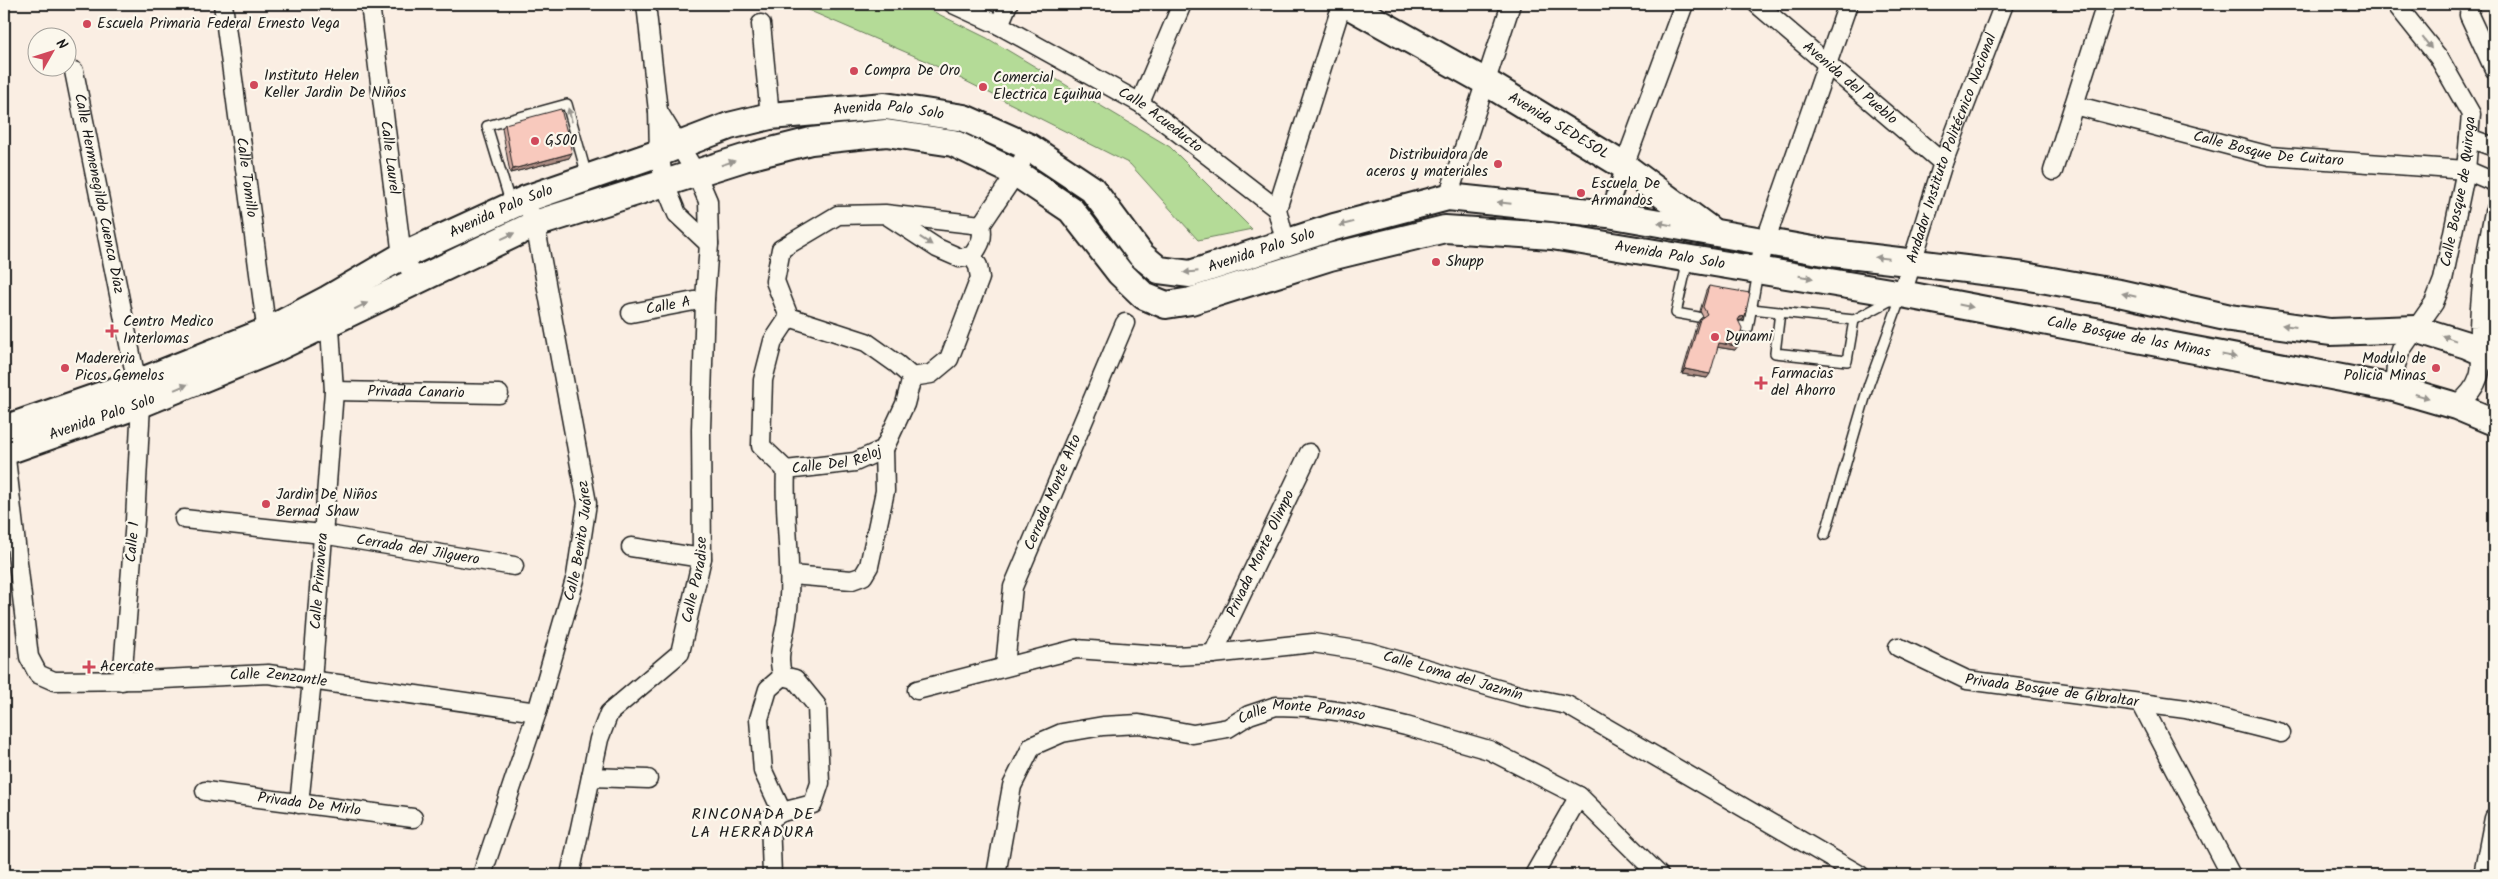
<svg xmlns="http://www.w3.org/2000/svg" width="2498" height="879" viewBox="0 0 2498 879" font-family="Kalam,sans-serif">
	<rect width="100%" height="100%" fill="#faeee3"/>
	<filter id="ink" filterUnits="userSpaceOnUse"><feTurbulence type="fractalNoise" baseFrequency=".02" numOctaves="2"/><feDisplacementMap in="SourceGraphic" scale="10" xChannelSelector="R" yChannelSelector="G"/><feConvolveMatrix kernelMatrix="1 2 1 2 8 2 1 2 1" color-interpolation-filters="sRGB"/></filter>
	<g filter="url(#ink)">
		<path fill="#b4db97" stroke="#687c5a" d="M794 4H918L987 38 1170 147 1252 229 1198 240 1130 164 924 60Z"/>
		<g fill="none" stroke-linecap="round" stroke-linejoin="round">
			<g stroke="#1c1c1c" stroke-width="12">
				<g id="service">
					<path d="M511 205 487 126 567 104 587 176"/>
					<path d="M1688 260 1676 313 1698 317"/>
					<path d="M1752 309 1854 320 1847 361 1775 353 1780 312"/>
					<path d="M1854 320 1893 299"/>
					<path d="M1741 326 1748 328 1758 272"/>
					<path d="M1825 535 1869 384 1901 297"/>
				</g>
			</g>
			<g stroke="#1c1c1c" stroke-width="18">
				<path id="pedestrian" d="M1608 214 1624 166"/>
			</g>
			<g stroke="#1c1c1c" stroke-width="21">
				<g id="minor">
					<path id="s1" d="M223 4 268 341"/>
					<path id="s2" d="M370 4 402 256 416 280"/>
					<path d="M646 4 658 111 659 153 664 182 677 214 709 244"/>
					<path id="s3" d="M953 4 999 25 1140 103 1277 209"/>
					<path id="s4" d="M1757 4 1943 163"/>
					<path d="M2471 4 2469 15 2494 69"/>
					<path d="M761 24 770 116"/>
					<path d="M999 25 1008 4"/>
					<path id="s5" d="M74 71 141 404 135 520 122 681"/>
					<path d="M1140 103 1182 4"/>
					<path id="s6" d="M2074 105 2270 156 2466 170 2494 182"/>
					<path d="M2469 138 2494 147"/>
					<path d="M1624 166 1684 4"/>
					<path d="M2053 171 2106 4"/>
					<path d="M1448 197 1511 4"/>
					<path d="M888 216 937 248 960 258 972 256C980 245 984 238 981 225"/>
					<path d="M981 225 1016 173 1029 147"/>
					<path d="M1286 245 1277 209 1342 4"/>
					<path d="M1758 269 1765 242 1848 4"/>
					<path id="s7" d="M1902 294 1943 163 2004 4"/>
					<path id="s8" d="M631 313 705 299"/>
					<path d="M912 377 931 374 949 359 980 278 978 266 972 256"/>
					<path id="s9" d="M2394 388 2396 365 2401 350 2434 303 2443 280 2466 170 2471 114 2439 58 2399 8 2398 4"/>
					<path id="s10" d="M334 391 499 394"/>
					<path d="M2456 406C2466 398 2475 389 2479 376 2484 360 2478 343 2479 327 2480 288 2486 250 2494 212"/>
					<path id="s11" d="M4 441 29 657 38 674 54 681 143 680 268 674 537 712"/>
					<path id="s12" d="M786 470 855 462 884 449 905 404 912 377 897 364 866 342 789 317 775 281 781 249 838 215 885 214 981 225"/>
					<path d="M786 470 761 446 763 380 773 341 789 317"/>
					<path id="s13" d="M184 519 322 534 514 566"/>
					<path d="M631 547 702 558"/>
					<path d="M791 575 852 580 863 576 869 566 885 491 884 449"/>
					<path id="s14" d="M1898 647 1967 680 2186 709 2281 733"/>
					<path id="s15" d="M1213 654 1309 453"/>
					<path id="s16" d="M1005 666 1013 587 1125 323"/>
					<path id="s17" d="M917 690 1076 649 1175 656 1213 654 1313 643 1369 652 1522 696 1567 705 1860 875"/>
					<path d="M2141 703 2231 875"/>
					<path d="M591 777 648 779"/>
					<path id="s18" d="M205 791 413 818"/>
					<path id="s19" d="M299 804 312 681 334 391 329 312"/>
					<path d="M782 812 763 771 759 719 768 689 783 676"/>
					<path id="s20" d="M482 875 537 712 576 576 587 503 535 224 531 214"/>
					<path id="s21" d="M570 875 599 739 609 713 680 653 702 558 701 429 705 299 709 244 708 201 696 173 658 111"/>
					<path d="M772 875 770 819 782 812 813 804 820 783 817 706 795 679 783 676C776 658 783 642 786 624 795 572 783 522 786 470"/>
					<path id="s22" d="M996 875 1012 786 1032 746 1062 733 1103 726 1139 724 1193 734 1228 728 1249 715 1276 706 1307 707 1351 713 1406 726 1489 750 1579 796 1659 875"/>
					<path d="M1534 875 1579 796"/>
					<path d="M2483 875 2494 818"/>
				</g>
			</g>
			<g stroke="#1c1c1c" stroke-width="30">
				<g id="secondary">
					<path id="s23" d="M1346 4 1484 81 1624 166 1709 229"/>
					<path id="s24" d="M4 429 137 383 267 331 328 299 402 256 526 199 659 153 729 126 770 116 885 106 964 118 1029 147 1092 189 1141 255 1159 270 1190 274 1334 227 1448 197 1608 214 1824 252 2024 276 2119 293 2230 318 2330 332 2416 329 2467 345 2494 357"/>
					<path id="s25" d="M4 452 141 404 270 351 535 224 744 158 811 141 886 133 953 143 1016 173 1071 210 1120 273 1144 296 1166 305 1191 301 1330 257 1445 229 1552 236 1902 294 2394 388 2456 406 2494 422"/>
				</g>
			</g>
			<use href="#service" stroke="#fbf7ec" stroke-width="9"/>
			<use href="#pedestrian" stroke="#fbf7ec" stroke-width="14"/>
			<use href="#minor" stroke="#fbf7ec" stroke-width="18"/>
			<use href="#secondary" stroke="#fbf7ec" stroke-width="26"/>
		</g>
		<g fill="#d5ada3" stroke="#1c1c1c">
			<path d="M505 124 569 158 510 173 502 128Z"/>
			<path d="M1709 286 1742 320 1738 321 1735 350 1717 347 1707 378 1682 374 1697 323 1700 319 1703 317 1700 311 1706 291Z"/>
		</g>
		<g fill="#ae8d84" stroke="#1c1c1c">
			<path d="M572 153 569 158 510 173 513 169Z"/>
			<path d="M1745 316 1742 320 1737 321 1740 317Z"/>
			<path d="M1719 343 1738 346 1735 350 1716 347Z"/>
			<path d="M1685 369 1710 374 1707 378 1682 374Z"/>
		</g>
		<g fill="#f8c9bd" stroke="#1c1c1c">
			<path d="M561 109 572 153 513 169 505 124Z"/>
			<path d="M1709 286 1750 293 1745 316 1740 317 1738 320 1742 328 1738 346 1719 343 1710 374 1685 369 1700 319 1707 314 1703 307Z"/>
		</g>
		<defs><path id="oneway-solid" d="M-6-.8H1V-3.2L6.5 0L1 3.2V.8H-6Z" transform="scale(1.25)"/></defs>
		<g fill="#97948e">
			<use href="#oneway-solid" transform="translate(2427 43) rotate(52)"/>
			<use href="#oneway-solid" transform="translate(570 115) rotate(-105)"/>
			<use href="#oneway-solid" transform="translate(728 163) rotate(-18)"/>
			<use href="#oneway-solid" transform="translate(1504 203) rotate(-174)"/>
			<use href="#oneway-solid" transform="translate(1346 224) rotate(165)"/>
			<use href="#oneway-solid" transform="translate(1665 224) rotate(-169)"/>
			<use href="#oneway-solid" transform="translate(508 236) rotate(-25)"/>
			<use href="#oneway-solid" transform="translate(926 241) rotate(33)"/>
			<use href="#oneway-solid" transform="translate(1882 258) rotate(-174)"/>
			<use href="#oneway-solid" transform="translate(1191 272) rotate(174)"/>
			<use href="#oneway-solid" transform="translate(1806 277) rotate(10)"/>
			<use href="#oneway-solid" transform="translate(2129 295) rotate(-167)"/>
			<use href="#oneway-solid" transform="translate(361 306) rotate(-26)"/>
			<use href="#oneway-solid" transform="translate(1966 306) rotate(11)"/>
			<use href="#oneway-solid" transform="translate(2289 326) rotate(-172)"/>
			<use href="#oneway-solid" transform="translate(2449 338) rotate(-160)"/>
			<use href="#oneway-solid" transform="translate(2229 356) rotate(11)"/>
			<use href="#oneway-solid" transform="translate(181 387) rotate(-22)"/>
			<use href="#oneway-solid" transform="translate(2422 396) rotate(16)"/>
		</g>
	</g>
	<g fill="#d1495b" stroke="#fbf7ec" stroke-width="2">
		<circle cx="87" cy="24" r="5"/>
		<circle cx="854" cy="71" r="5"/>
		<circle cx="254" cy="85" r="5"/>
		<circle cx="983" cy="87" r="5"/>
		<circle cx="535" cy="141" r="5"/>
		<circle cx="1498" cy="164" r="5"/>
		<circle cx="1581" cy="193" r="5"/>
		<circle cx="1436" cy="262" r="5"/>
		<path d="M109.5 323.5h5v5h5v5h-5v5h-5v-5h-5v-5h5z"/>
		<circle cx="1715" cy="337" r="5"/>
		<circle cx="65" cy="368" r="5"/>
		<circle cx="2436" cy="368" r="5"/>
		<path d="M1758.5 375.5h5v5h5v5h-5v5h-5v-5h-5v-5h5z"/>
		<circle cx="266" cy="504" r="5"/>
		<path d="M86.5 659.5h5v5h5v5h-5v5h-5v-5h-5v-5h5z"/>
	</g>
	<g text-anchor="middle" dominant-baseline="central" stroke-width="4.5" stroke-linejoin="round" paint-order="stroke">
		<g font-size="15" fill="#1c1c1c" stroke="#fbf7ec" text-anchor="start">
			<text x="97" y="24">Escuela Primaria Federal Ernesto Vega</text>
			<text x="864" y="71">Compra De Oro</text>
			<text x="264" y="76">Instituto Helen<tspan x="264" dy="17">Keller Jardin De Niños</tspan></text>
			<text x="993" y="78">Comercial<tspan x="993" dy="17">Electrica Equihua</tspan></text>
			<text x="545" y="141">G500</text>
			<text x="1488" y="155" text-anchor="end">Distribuidora de<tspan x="1488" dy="17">aceros y materiales</tspan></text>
			<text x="1591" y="184">Escuela De<tspan x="1591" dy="17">Armandos</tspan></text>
			<text x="1446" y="262">Shupp</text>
			<text x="123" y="322">Centro Medico<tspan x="123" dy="17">Interlomas</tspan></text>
			<text x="1725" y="337">Dynami</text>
			<text x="75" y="359">Madereria<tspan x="75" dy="17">Picos Gemelos</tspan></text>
			<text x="2426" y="359" text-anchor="end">Modulo de<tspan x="2426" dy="17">Policia Minas</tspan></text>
			<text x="1771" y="374">Farmacias<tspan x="1771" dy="17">del Ahorro</tspan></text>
			<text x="276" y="495">Jardin De Niños<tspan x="276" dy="17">Bernad Shaw</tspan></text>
			<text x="100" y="667">Acercate</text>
		</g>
		<g font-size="15" fill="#1c1c1c" stroke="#fbf7ec">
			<text stroke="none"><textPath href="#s4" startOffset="122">Avenida del Pueblo</textPath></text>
			<text stroke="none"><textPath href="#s24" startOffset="949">Avenida Palo Solo</textPath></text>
			<text stroke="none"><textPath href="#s3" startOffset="238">Calle Acueducto</textPath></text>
			<text stroke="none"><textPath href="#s23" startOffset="245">Avenida SEDESOL</textPath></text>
			<text stroke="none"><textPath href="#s6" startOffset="200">Calle Bosque De Cuitaro</textPath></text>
			<text stroke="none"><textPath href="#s7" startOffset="154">Andador Instituto Politécnico Nacional</textPath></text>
			<text stroke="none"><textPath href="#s2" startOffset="155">Calle Laurel</textPath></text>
			<text stroke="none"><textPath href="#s1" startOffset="175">Calle Tomillo</textPath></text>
			<text stroke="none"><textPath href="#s9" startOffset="211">Calle Bosque de Quiroga</textPath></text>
			<text stroke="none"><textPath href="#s5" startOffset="125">Calle Hermenegildo Cuenca Díaz</textPath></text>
			<text stroke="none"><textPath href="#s24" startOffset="544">Avenida Palo Solo</textPath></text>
			<text stroke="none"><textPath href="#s24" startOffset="1384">Avenida Palo Solo</textPath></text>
			<text stroke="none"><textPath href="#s25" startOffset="1799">Avenida Palo Solo</textPath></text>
			<text stroke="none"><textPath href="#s8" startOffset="38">Calle A</textPath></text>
			<text stroke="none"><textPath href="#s25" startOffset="2265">Calle Bosque de las Minas</textPath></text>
			<text stroke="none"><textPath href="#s10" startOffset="82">Privada Canario</textPath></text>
			<text stroke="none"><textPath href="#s25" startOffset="104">Avenida Palo Solo</textPath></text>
			<text stroke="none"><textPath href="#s12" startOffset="52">Calle Del Reloj</textPath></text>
			<text stroke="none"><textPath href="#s16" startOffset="182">Cerrada Monte Alto</textPath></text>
			<text stroke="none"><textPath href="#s20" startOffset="349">Calle Benito Juárez</textPath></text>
			<text transform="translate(133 542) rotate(-85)">Calle 1</text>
			<text stroke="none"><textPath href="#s13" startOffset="236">Cerrada del Jilguero</textPath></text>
			<text stroke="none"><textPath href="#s15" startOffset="111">Privada Monte Olimpo</textPath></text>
			<text stroke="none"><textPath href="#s21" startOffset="335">Calle Paradise</textPath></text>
			<text stroke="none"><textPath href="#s19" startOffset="224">Calle Primavera</textPath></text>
			<text stroke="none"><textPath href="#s17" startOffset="546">Calle Loma del Jazmín</textPath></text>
			<text stroke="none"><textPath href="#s11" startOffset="479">Calle Zenzontle</textPath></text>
			<text stroke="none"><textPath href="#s14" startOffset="162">Privada Bosque de Gibraltar</textPath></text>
			<text stroke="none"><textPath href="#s22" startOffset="414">Calle Monte Parnaso</textPath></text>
			<text stroke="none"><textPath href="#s18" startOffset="105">Privada De Mirlo</textPath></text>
		</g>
		<g font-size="16" letter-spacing="1" fill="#1c1c1c" stroke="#fbf7ec">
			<text x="753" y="814">RINCONADA DE<tspan x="753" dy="18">LA HERRADURA</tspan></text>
		</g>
	</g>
	<rect width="2498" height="879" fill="none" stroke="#fbf7ec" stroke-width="20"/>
	<rect x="10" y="10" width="2478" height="859" fill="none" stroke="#1c1c1c" stroke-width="2" filter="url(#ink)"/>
	<g transform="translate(52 52) rotate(51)"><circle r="24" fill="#fbf7ec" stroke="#a29f99"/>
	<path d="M0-4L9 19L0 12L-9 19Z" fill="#d1495b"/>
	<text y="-8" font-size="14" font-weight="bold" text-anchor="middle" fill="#1c1c1c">N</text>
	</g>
</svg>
